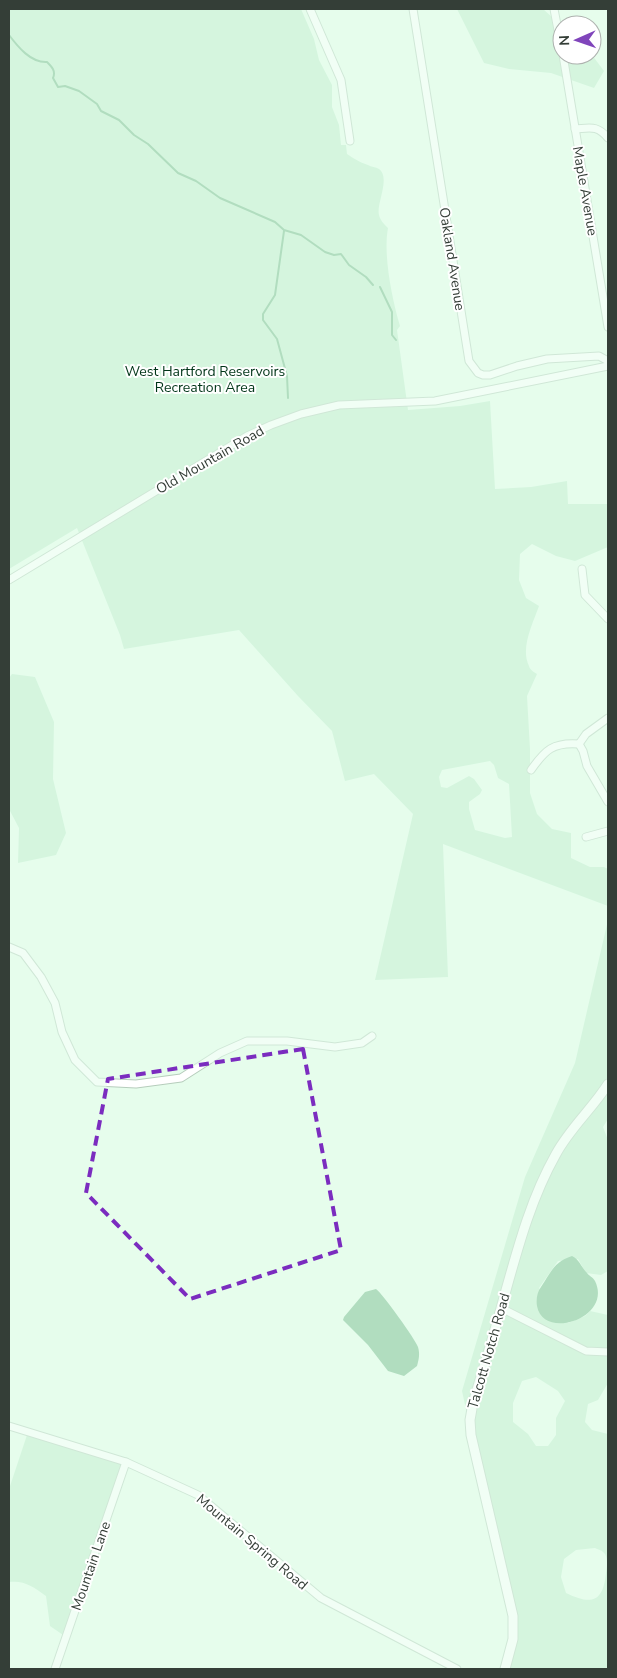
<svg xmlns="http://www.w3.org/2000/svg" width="617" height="1678" viewBox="0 0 617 1678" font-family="'Nunito Sans',sans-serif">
	<rect width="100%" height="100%" fill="#e6fdec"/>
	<g fill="#c1eccd" fill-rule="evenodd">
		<path d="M9 9H301L314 39 319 60 332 85V107L339 125 341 145H346L347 154C353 158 361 163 368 165 371 167 376 167 379 169 391 178 376 204 379 215 380 220 384 224 388 228 383 255 392 299 400 326L397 330 408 410 460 406 490 401 495 489 531 487 567 481 568 504H608V547L575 561 556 556 532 544 520 554 519 580 526 598 539 606C533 623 520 648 529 666 530 670 534 672 537 674L527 696 530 749V793L537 814 552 829 571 833V858L590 867H604L608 869V906L443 844 448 977 375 980 413 814 374 774 345 781 332 731 298 696 239 630 124 649 120 635 77 528 9 569ZM490 761 494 765 498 778 509 784 512 837 505 838 475 830 469 809V802L480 794 482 790 474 779 469 776 447 788 441 787 439 777 442 770Z"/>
		<path d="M457 9H543L562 26V55H592L604 71 594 88 551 73 509 69 484 63Z"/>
		<path d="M12 674 35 677 54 722 53 779 66 833 56 855 18 863 19 828 9 809V678Z"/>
		<path d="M608 920V1119L603 1127 608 1140V1271L601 1275 586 1273 578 1259 558 1261 539 1288 568 1323 585 1316 590 1311 608 1315V1383L598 1400 588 1404 585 1422 592 1430 608 1434V1669H505L513 1626 462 1391 525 1177 575 1063ZM536 1377 558 1391 565 1401 556 1418V1435L548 1446H536L528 1434 513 1422V1403L522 1381ZM595 1548C599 1550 602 1550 605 1554 608 1559 607 1567 606 1573 603 1603 591 1605 566 1593L561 1577 564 1559 576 1550Z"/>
		<path d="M28 1432 126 1462 66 1637 50 1626 46 1596C34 1587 24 1580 9 1582V1489Z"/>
	</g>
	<g fill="#72b688">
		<path d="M572 1256C580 1260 581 1267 587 1273 589 1276 593 1277 595 1281 613 1318 543 1341 537 1306 536 1300 537 1292 541 1287 551 1272 554 1262 572 1256Z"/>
		<path d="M376 1289C382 1293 416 1340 418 1347 420 1354 419 1359 417 1366L404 1376 388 1371 368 1345 343 1320 344 1317 365 1292Z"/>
	</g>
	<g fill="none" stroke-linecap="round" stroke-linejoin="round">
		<g stroke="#72b688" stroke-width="2">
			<path d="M9 35C18 47 31 63 47 62 52 67 56 71 53 78L58 87 65 86 79 91 97 104 101 111 119 120 134 135 148 144 178 173 196 181 220 198 275 222 284 230 301 235 325 252 334 255 341 254 349 265 366 277 373 285"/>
			<path d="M284 231 275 295 263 314V320L277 339 287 376 288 398"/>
			<path d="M380 287 392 312V335L396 340"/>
		</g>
		<g stroke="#b6cdbc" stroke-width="9">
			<g id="minor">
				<path d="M310 9 341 80 350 141"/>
				<path d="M413 9 469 361 478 373 483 375H490L517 366 547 359 599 356 608 361"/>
				<path d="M554 9 562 51"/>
				<path d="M563 55 608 327"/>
				<path d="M575 129C591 128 597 125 608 138"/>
				<path d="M582 569 585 595 608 619"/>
				<path d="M9 580 247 436 271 425 301 414 339 405 435 401 608 366"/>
				<path d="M579 744 583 751 587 766 608 802"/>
				<path d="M579 744 586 734 608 718"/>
				<path d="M531 770C545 750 553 742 579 744"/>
				<path d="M586 837 608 831"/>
				<path d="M9 947 23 953 41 977 55 1003 62 1032 75 1060 97 1082 136 1084 181 1078 220 1053 247 1041H287L335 1047 362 1043 372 1036"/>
				<path d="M501 1308 586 1351 608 1352"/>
				<path d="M9 1426 126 1462 198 1495 321 1598 457 1669"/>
				<path d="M55 1669 126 1462"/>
			</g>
		</g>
		<g stroke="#b6cdbc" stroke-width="11">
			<path id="tertiary" d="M505 1669 513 1639V1616L471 1435 470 1420 473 1403C483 1369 494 1335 503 1301 517 1251 530 1200 556 1154 570 1128 592 1109 608 1084"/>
		</g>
		<use href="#minor" stroke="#fff" stroke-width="7"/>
		<use href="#tertiary" stroke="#fff" stroke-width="9"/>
	</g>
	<path d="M0 0H617V1678H0ZM303 1049 341 1250 190 1299 86 1193 108 1079Z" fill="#e6fdec" fill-opacity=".55" fill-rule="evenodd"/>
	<path fill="none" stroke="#7b2cbf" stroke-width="4" stroke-dasharray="10 6" stroke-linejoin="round" d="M303 1049 341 1250 190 1299 86 1193 108 1079Z"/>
	<g text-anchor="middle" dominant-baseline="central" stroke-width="4" stroke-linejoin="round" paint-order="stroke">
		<g font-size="14" fill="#343e37" stroke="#fff">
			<text transform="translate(585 191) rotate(80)">Maple Avenue</text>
			<text transform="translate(452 259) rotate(81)">Oakland Avenue</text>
			<text transform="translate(210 460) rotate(-30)">Old Mountain Road</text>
			<text transform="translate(489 1351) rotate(-74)">Talcott Notch Road</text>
			<text transform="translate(252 1542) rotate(40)">Mountain Spring Road</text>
			<text transform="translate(91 1566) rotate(-71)">Mountain Lane</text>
		</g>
		<g font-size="14" fill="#003518" stroke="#fff">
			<text x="205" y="371">West Hartford Reservoirs<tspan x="205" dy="16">Recreation Area</tspan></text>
		</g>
	</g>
	<rect width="617" height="1678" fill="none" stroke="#343e37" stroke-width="20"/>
	<g transform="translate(577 40) rotate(268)"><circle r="24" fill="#ffffff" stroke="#aeb2af"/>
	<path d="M0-4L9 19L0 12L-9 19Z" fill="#8045bb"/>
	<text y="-8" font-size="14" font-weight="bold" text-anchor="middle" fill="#343e37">N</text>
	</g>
</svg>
